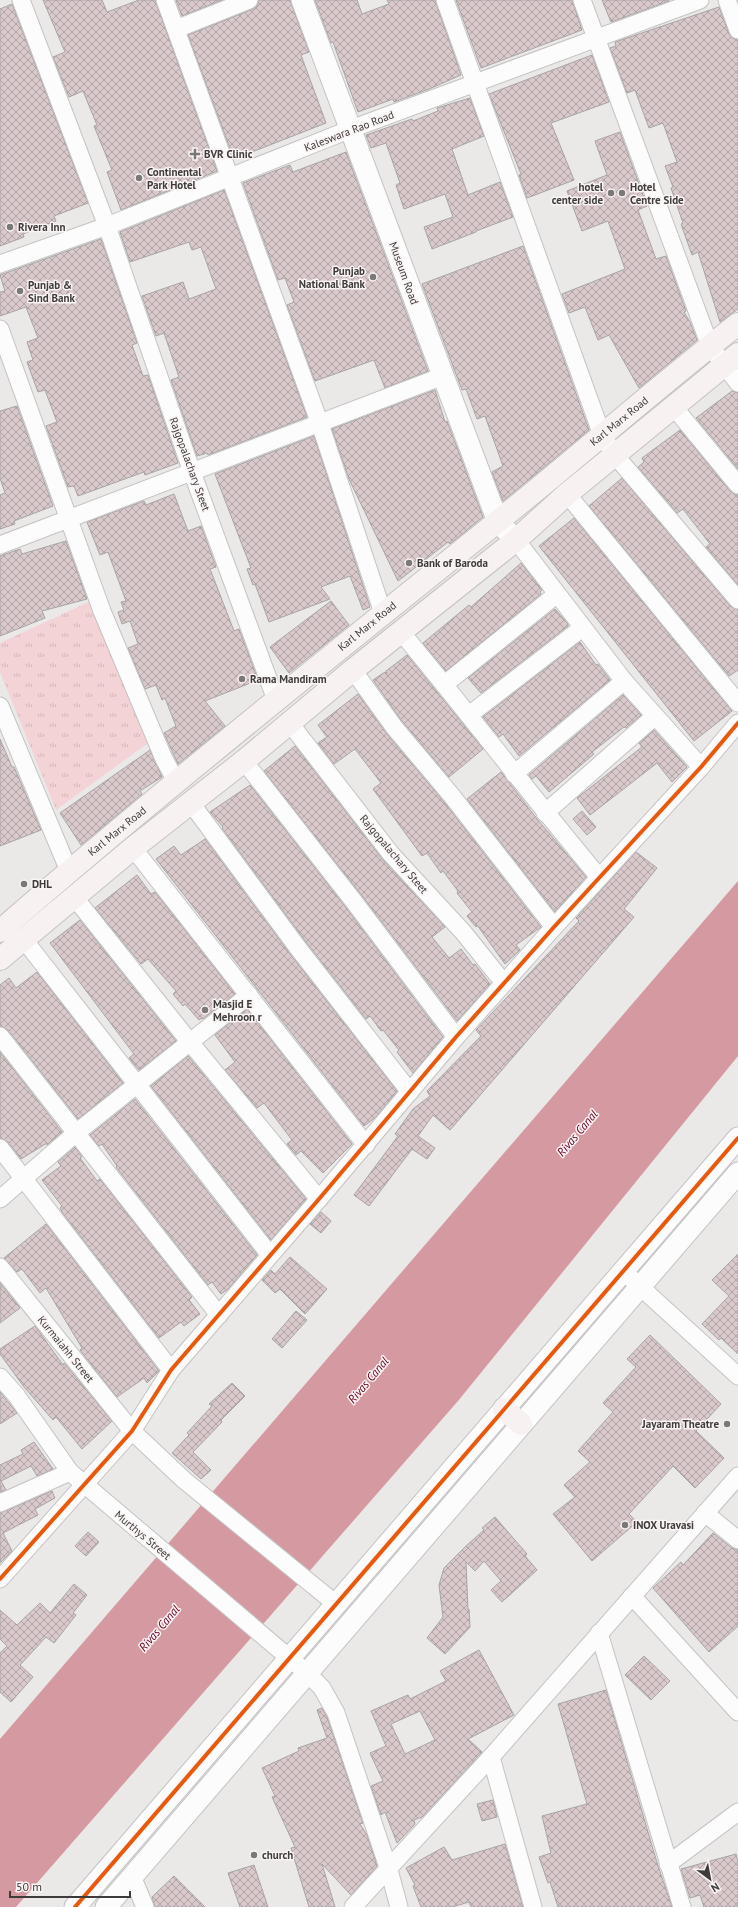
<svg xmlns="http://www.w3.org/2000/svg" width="738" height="1907" viewBox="0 0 738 1907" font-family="'PT Sans',sans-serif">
	<defs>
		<pattern id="grass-tufts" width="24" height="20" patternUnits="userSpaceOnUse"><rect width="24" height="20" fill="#f4d3d6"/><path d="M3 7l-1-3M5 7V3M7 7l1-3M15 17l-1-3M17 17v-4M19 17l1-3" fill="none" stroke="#d2b6b9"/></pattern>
		<pattern id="building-cross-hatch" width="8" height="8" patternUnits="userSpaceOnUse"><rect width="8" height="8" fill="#dac9cb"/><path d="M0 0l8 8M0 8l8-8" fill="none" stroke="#b2a4a6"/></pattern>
	</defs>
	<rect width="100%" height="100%" fill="#ebe8e8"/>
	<path fill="url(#grass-tufts)" d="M95 599 148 743 56 810 0 672V643Z"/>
	<path fill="#d59aa1" d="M738 881V1056L458 1401 16 1907H0V1739Z"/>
	<g fill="url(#building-cross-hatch)" stroke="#a6a4a4" fill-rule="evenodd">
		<path d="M43 0H102L107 12 139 0H155L217 171 121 210 107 172 112 170 94 126 97 125 83 91 69 97 53 57 65 52Z"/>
		<path d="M176 0H222L182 16Z"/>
		<path d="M259 0H290L309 52 301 55 326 123 234 159 188 35 253 9 257 6Z"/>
		<path d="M315 0H357L362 14 389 4 387 0H435L461 75 429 89 394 102 393 99 358 112 333 42 331 43Z"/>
		<path d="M456 0H572L582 30 481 68Z"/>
		<path d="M602 0H669V1L611 22Z"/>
		<path d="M12 4 88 203 54 216 56 221 23 234 24 237 0 246V9Z"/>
		<path d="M719 7 729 34 732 38 738 40V309L720 322 698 252 692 255 681 224 683 223 671 188 673 187 665 166 677 162 663 123 649 128 635 90 627 93 610 48 616 46 615 42Z"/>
		<path d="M592 55 609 102 551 123 574 180 527 198 519 175 521 174 489 94Z"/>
		<path d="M470 98 484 136 452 149 468 195 500 182 513 217 476 231V232L432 249 424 227 453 217 445 194 404 209 396 185 400 183 386 143 371 148 366 135 412 119 413 121 438 111 437 108Z"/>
		<path d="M620 132 647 206 638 210 656 259 666 256 686 311 684 312 690 322 697 340 639 388 609 335 598 340 585 307 569 313 562 294 625 269 608 221 582 231 567 191 607 175 595 141Z"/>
		<path d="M346 152 428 371 385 388 374 360 315 381 287 305 294 302 285 278 278 280 243 183 290 165 293 172Z"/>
		<path d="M224 190 307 417 208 455 207 453 197 456 171 380 179 377 164 333 156 336 142 296 183 282 189 299 216 289 201 247 192 250 189 242 130 262 120 232Z"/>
		<path d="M101 239 137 343 132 345 143 376 148 375 178 463 145 475 144 472 78 496 74 486 68 487 46 426 57 422 45 390 38 392 27 362 33 360 27 342 38 338 26 307 0 316V292L5 291 0 275Z"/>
		<path d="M523 246 589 430 503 501 492 472 503 466 485 416 477 419 466 389 462 390 422 284Z"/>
		<path d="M435 390 445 422 447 421 483 517 450 544 448 542 398 581 349 479 332 429Z"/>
		<path d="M732 391 738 393V469L696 418Z"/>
		<path d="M17 406 53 506 14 521 15 524 0 529V495L5 493 0 478V411Z"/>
		<path d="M680 430 730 491 738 495V585L706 547 710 544 683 509 677 513 638 467 644 462 642 458Z"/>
		<path d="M314 436 370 607 363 610 350 576 321 587 330 599 269 622 255 584 253 585 247 569 251 568 215 474Z"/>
		<path d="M622 478 730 606 738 610V670L729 676 589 506Z"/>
		<path d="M174 494 188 531 201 526 216 567 210 569 234 631 239 629 258 680 205 701 225 726 178 764 164 733 176 726 165 698 162 700 156 685 145 689 128 648 138 644 130 621 122 624 118 612 124 610 121 602 126 601 108 552 100 555 87 522 144 501 146 505Z"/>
		<path d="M574 518 732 711 694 741 539 546Z"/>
		<path d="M66 541 87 599 42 611 45 618 0 636V556L20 549 22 554Z"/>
		<path d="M521 563 542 590 540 592 541 594 446 671 423 643 469 605 471 607Z"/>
		<path d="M331 601 349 625 289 673 270 647Z"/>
		<path d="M555 609 568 624V626L481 693 468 678Z"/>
		<path d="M580 642 596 665 598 664 610 680 519 756 503 734 499 737 483 717Z"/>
		<path d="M407 655 483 749 449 777 402 721 373 680 385 672 387 674 386 671Z"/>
		<path d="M358 694 386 733 444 802 541 927 516 945 520 950 505 964 477 925 476 927 467 916 472 912 457 893 458 891 443 871 441 873 427 853 422 856 373 789 381 783 355 749 334 764 318 743 327 737 318 725Z"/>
		<path d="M623 695 641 715 626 728 624 727 592 752 594 754 549 792 536 776 532 779 529 775Z"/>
		<path d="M654 730 687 767 672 782 657 763 590 815 577 798 642 747 639 743Z"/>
		<path d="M0 739 12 767H14L41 830 0 846Z"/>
		<path d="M295 746 383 860 445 927 432 937 449 958 461 949 473 965 475 964 490 984 457 1021 363 897 264 771Z"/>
		<path d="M150 750 162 777 140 791 142 794 81 845 60 813Z"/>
		<path d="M501 772 537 819 586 877 555 912 467 799Z"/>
		<path d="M250 785 347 909 443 1037 413 1073 397 1052 399 1050 383 1030 381 1031 370 1016 366 1019 306 942 222 828 223 827 210 812Z"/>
		<path d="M582 811 596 827 587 835 573 819Z"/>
		<path d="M205 839 290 954 397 1091 376 1117 364 1126 156 859 174 846 181 855Z"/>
		<path d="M636 852 657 868 624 909 634 917 450 1130 433 1115 418 1136 435 1148 427 1159 412 1149 369 1206 354 1195 398 1136 395 1134 413 1109 430 1096 427 1091 481 1036 476 1030 579 921 576 918Z"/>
		<path d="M137 875 151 894 155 892 235 994 203 1019 202 1018 199 1020 185 1004 183 1006 173 994 176 991 148 959 141 964 95 908Z"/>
		<path d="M80 920 176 1041 139 1070 129 1058 134 1054 50 943Z"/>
		<path d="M37 972 123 1083 78 1119 8 1030 0 1026V985L9 978 16 988Z"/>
		<path d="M247 1009 352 1144 323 1173 301 1151 296 1155 287 1144 292 1140 264 1103 257 1108 225 1070 235 1062 215 1035Z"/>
		<path d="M0 1052 62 1132 47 1145V1143L21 1159 8 1142 0 1138Z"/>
		<path d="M188 1056 306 1199 271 1240 151 1086Z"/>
		<path d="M135 1099 257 1255 228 1289 221 1294 212 1282 208 1285 116 1167 117 1166 102 1144 99 1146 90 1135Z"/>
		<path d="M75 1147 82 1157 80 1158 97 1181 100 1179 192 1297 189 1300 200 1314 184 1326 181 1322 159 1338 62 1212 60 1208 62 1206 42 1180 61 1166 58 1162Z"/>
		<path d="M321 1212 331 1221 321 1233 310 1224Z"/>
		<path d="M46 1224 159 1371 147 1383 144 1378 117 1397 80 1350 82 1348 46 1288 40 1293 22 1269 17 1272 4 1258Z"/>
		<path d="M738 1254V1354L721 1338 719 1340 702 1324 729 1296 712 1280Z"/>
		<path d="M290 1257 327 1289 305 1314 280 1289 275 1293 262 1280 271 1270 275 1274Z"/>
		<path d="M0 1283 20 1308 0 1323Z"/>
		<path d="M296 1311 307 1320 282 1348 272 1339Z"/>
		<path d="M35 1326 63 1365 64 1363 112 1421 82 1449 56 1417 53 1420 24 1387 0 1354V1349Z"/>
		<path d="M650 1335 721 1404 696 1431 724 1458 695 1488 673 1466 629 1514 637 1522 592 1561 553 1514 575 1497 564 1485 590 1462 578 1451 613 1412 603 1403 636 1367 627 1359Z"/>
		<path d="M232 1383 245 1396 221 1420 222 1422 193 1452 211 1470 201 1479 172 1453 189 1435 187 1433 212 1406 209 1404Z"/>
		<path d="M0 1392 17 1413 0 1424Z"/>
		<path d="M34 1442 53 1469 37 1476 31 1466 1 1481 6 1490 0 1492V1465L23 1454 21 1450Z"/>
		<path d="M52 1491 55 1498 35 1509 38 1515 3 1533 12 1551 0 1563V1513Z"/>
		<path d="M495 1517 527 1554 525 1556 537 1570 502 1602 491 1590 501 1581 484 1561 475 1571 466 1562 468 1610 469 1609 470 1627 445 1654 427 1638 443 1617 439 1585 444 1568 466 1546 484 1530 482 1528Z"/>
		<path d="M88 1532 99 1542 86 1556 75 1546Z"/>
		<path d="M713 1533 732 1548 738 1550V1626L709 1652 653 1588 681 1562 683 1565Z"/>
		<path d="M74 1584 87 1595 73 1613 76 1615 54 1643 46 1637 20 1665 33 1677 11 1702 0 1692V1653L7 1646 0 1639V1610L17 1625 40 1603 50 1613Z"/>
		<path d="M479 1650 514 1715 468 1739 482 1752 422 1817 414 1820 415 1824 397 1843 385 1812 381 1815 371 1786 383 1781 370 1753 386 1746 371 1711 408 1695 410 1699 446 1681 440 1671ZM420 1711 435 1740 405 1754 391 1724Z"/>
		<path d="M644 1656 670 1681 651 1700 625 1675Z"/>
		<path d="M606 1690 658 1866 672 1907H558L550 1882 548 1883 539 1857 551 1853 542 1816 587 1804 558 1704Z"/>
		<path d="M322 1708 327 1717 363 1823 360 1824 367 1835 377 1866 351 1895 322 1864 335 1907H309L291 1848 295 1847 272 1797 275 1796 262 1768 299 1751 298 1748 327 1738 317 1710Z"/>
		<path d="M493 1800 497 1817 482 1821 477 1804Z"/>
		<path d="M505 1844 523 1907H471L469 1902 452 1907H421L413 1886 415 1885 406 1868 444 1847 452 1860Z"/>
		<path d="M736 1854 738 1862V1907H704L700 1895 690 1898 681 1869Z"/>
		<path d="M254 1865 268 1907H240L228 1873Z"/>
		<path d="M174 1876 205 1907H155L152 1897Z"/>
	</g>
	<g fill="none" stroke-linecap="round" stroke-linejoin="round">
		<g stroke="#c4c2c2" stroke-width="19">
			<g id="minor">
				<path d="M21 0 107 226 192 472 276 700"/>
				<path d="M165 0 320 424 383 613"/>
				<path d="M445 0 602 435 614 454 738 600"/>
				<path d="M582 0 710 346 738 383"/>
				<path d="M727 0 738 30"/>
				<path d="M176 29 249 0"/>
				<path d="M0 264 107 226 351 129 700 0"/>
				<path d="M0 329 102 611 164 759 177 783"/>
				<path d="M673 406 738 485"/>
				<path d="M567 494 738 703"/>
				<path d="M516 540 624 681 701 767"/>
				<path d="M0 545 443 376"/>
				<path d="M401 632C468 712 531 796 599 877"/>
				<path d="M353 670 394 727 452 796 554 927"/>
				<path d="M445 684 557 594"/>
				<path d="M0 706 69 871"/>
				<path d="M469 715 582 628"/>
				<path d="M289 722 391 854 463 932 504 983"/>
				<path d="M244 761 355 903 456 1037"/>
				<path d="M514 774 624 681"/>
				<path d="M191 803 298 948 410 1092"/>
				<path d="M545 813 654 717"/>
				<path d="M133 848 366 1145"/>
				<path d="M75 898 189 1041 319 1199"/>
				<path d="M25 941 270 1255"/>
				<path d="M0 1036 219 1315"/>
				<path d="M0 1148 171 1370"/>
				<path d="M0 1199 76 1133 249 995"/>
				<path d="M0 1267 132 1431 184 1480 336 1604"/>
				<path d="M623 1271 738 1376"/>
				<path d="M0 1377 16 1395 70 1472 307 1673 322 1688 336 1713 389 1870 399 1907"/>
				<path d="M0 1503 70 1472"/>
				<path d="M705 1513 738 1540"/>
				<path d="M0 1579 132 1431 171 1370 319 1199 456 1037 554 927 701 767 738 723"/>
				<path d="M632 1596 738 1712"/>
				<path d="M599 1633 682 1907"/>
				<path d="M491 1757 533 1907"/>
				<path d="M668 1864 738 1812"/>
				<path d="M132 1876 145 1907"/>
				<path d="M353 1907 491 1757 738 1476"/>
			</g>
		</g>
		<g stroke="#c4c2c2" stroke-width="23">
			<g id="tertiary">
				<path d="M302 0 498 522 516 540"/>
				<path d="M75 1907 738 1138"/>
				<path d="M106 1907 738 1173"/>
			</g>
		</g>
		<g stroke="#c4c2c2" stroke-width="24">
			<g id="secondary">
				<path d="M0 931C162 790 330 657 497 522 578 457 656 388 738 324"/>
				<path d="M0 959 133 848 244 761 353 670 516 540 567 494 738 354"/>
				<path d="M504 1409 521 1424"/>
			</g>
		</g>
		<use href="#minor" stroke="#fcfcfc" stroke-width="17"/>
		<use href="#tertiary" stroke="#fcfcfc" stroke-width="21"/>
		<use href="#secondary" stroke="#f7f1f2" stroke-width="22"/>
		<g stroke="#faf4f4" stroke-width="6">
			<g id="cycleway">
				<path d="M0 1579 132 1431 171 1370 319 1199 456 1037 554 927 701 767 738 723"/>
				<path d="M75 1907 738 1138"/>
			</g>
		</g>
		<use href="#cycleway" stroke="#e8590c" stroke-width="4"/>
	</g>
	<g fill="#7b7878" stroke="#faf4f4" stroke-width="1.5">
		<path d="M193 148h4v4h4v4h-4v4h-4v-4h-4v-4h4z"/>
		<circle cx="139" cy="178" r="4"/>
		<circle cx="611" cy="193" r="4"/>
		<circle cx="622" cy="193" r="4"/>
		<circle cx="10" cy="227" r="4"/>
		<circle cx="373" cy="277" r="4"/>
		<circle cx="20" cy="291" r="4"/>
		<circle cx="409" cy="563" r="4"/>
		<circle cx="242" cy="679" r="4"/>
		<circle cx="24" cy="884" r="4"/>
		<circle cx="205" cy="1010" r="4"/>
		<circle cx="727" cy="1424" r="4"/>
		<circle cx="625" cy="1525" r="4"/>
		<circle cx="254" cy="1855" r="4"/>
	</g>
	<g text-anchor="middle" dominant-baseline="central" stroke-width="3" stroke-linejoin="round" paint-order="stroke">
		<g font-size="11" fill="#3e3b3b" stroke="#faf4f4">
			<text transform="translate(349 131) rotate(-21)">Kaleswara Rao Road</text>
			<text transform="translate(404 273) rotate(70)">Museum Road</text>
			<text transform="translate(619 421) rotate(-39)">Karl Marx Road</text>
			<text transform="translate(190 464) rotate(70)">Rajgopalachary Steet</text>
			<text transform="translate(367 626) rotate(-39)">Karl Marx Road</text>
			<text transform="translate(117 831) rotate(-39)">Karl Marx Road</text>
			<text transform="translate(394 854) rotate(50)">Rajgopalachary Steet</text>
			<text transform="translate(66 1349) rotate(51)">Kurmaiahh Street</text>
			<text transform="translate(143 1535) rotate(40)">Murthys Street</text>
		</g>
		<g font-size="11" font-weight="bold" fill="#3e3b3b" stroke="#faf4f4" text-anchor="start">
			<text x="204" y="154">BVR Clinic</text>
			<text x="147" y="172">Continental<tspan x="147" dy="13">Park Hotel</tspan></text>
			<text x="603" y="187" text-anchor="end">hotel<tspan x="603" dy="13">center side</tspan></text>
			<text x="630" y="187">Hotel<tspan x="630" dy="13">Centre Side</tspan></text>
			<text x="18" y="227">Rivera Inn</text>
			<text x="365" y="271" text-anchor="end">Punjab<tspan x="365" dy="13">National Bank</tspan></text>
			<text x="28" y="285">Punjab &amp;<tspan x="28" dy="13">Sind Bank</tspan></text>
			<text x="417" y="563">Bank of Baroda</text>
			<text x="250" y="679">Rama Mandiram</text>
			<text x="32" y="884">DHL</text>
			<text x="213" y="1004">Masjid E<tspan x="213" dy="13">Mehroon r</tspan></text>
			<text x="719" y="1424" text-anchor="end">Jayaram Theatre</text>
			<text x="633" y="1525">INOX Uravasi</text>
			<text x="262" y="1855">church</text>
		</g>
		<g font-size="12" font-style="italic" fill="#680021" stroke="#faf4f4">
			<text transform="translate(577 1133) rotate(-50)">Rivas Canal</text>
			<text transform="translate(368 1380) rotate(-50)">Rivas Canal</text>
			<text transform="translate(159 1628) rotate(-50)">Rivas Canal</text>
		</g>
	</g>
	<g transform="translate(710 1879) rotate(148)" stroke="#faf4f4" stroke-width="3" paint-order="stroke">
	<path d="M0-3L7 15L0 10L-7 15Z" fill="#3e3b3b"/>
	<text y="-6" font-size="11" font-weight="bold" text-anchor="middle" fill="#3e3b3b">N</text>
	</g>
	<path d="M10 1891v6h120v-6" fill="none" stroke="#3e3b3b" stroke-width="2"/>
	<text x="16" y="1891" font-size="12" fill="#3e3b3b" stroke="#faf4f4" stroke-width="3" paint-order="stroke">50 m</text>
</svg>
